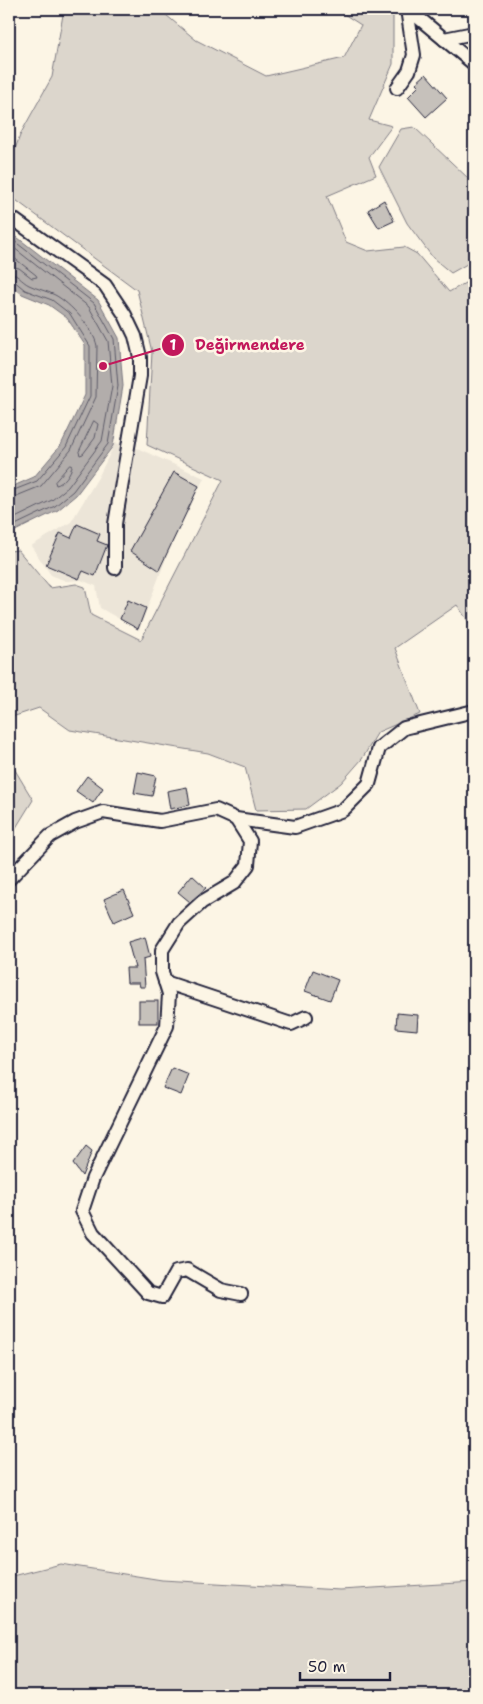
<svg xmlns="http://www.w3.org/2000/svg" width="483" height="1704" viewBox="0 0 483 1704" font-family="'Shantell Sans',sans-serif">
	<rect width="100%" height="100%" fill="#fcf5e5"/>
	<filter id="ink" filterUnits="userSpaceOnUse"><feTurbulence type="fractalNoise" baseFrequency=".02" numOctaves="2"/><feDisplacementMap in="SourceGraphic" scale="10" xChannelSelector="R" yChannelSelector="G"/><feConvolveMatrix kernelMatrix="1 2 1 2 8 2 1 2 1" color-interpolation-filters="sRGB"/></filter>
	<g filter="url(#ink)">
		<path fill="#ece5d8" d="M115 443 137 448 204 478 168 553 139 630 100 608 96 586 81 580 66 581 51 575 31 546 71 522 99 476Z"/>
		<g fill="#dcd6cc" stroke="#7f7c84">
			<path d="M64 9H171L166 15 196 40 266 76 344 58 361 25 336 9H393V64L369 120 392 126 369 157 376 175 327 196 346 242 368 251 404 247 417 254 449 292 474 278V630L457 605 395 648 420 714 378 732 362 759 341 783 306 809 256 810 245 767 208 753 70 730 39 708 9 718V551L18 550 50 588 76 584 85 587 91 615 141 640 223 480 147 445 152 352 137 290 9 195V165L21 133 52 77Z"/>
			<path d="M414 127 469 179 474 176V260L451 273 433 258 407 223 379 167 401 129Z"/>
			<path d="M9 760 33 800 9 839Z"/>
			<path d="M61 1564 162 1580 340 1590 474 1582V1695H9V1577Z"/>
		</g>
		<path fill="#b2adab" stroke="#78757e" d="M9 231 98 300 119 338 123 386 113 446 76 495 58 510 9 534V488L34 477 61 445 85 395V345L67 318 49 305 22 294 9 283Z"/>
		<g fill="none" stroke-linecap="round" stroke-linejoin="round">
			<g stroke="#5c5a68" stroke-width="1">
				<path d="M9 237 94 303 114 339 118 386 108 444 73 491 55 506 9 528"/>
				<path d="M9 244 89 307 108 341 112 386 102 441 68 487 52 500 9 521"/>
				<path d="M9 254 36 275 37 277 32 278 19 268 9 266"/>
				<path d="M9 273C18 274 21 281 29 285 37 289 47 291 55 295 70 303 94 329 97 346L96 397 71 450 41 486 14 497 9 498"/>
				<path d="M9 280H13L25 290 52 300 70 314 90 346V396L66 447 37 481 9 492"/>
				<path d="M94 421 98 424 95 438 83 454 80 455 79 452Z"/>
				<path d="M70 465 72 466C71 473 63 484 56 485L55 482Z"/>
			</g>
		</g>
		<g fill="#c6c1bb" stroke="#22223b">
			<path d="M426 74 447 98 426 117 408 97 419 86 416 83Z"/>
			<path d="M384 200 394 221 379 228 368 210Z"/>
			<path d="M174 472 199 486 159 570 130 551Z"/>
			<path d="M77 524 100 534 97 541 107 545 95 576 83 571 79 579 46 565 60 533 71 538Z"/>
			<path d="M128 600 146 608 138 629 120 619Z"/>
			<path d="M138 772 156 776 152 796 134 793Z"/>
			<path d="M87 776 103 788 93 803 76 791Z"/>
			<path d="M187 787 190 805 170 809 167 791Z"/>
			<path d="M192 875 206 888 190 902 178 892Z"/>
			<path d="M124 890 134 913 114 922 104 899Z"/>
			<path d="M145 937 150 957 143 959 145 987H140L139 983H127L126 968H135L128 942Z"/>
			<path d="M313 970 338 980 330 1000 305 991Z"/>
			<rect x="139" y="1001" width="19" height="22"/>
			<path d="M397 1013 418 1015 417 1030 396 1028Z"/>
			<path d="M172 1068 189 1075 181 1095 163 1088Z"/>
			<path d="M86 1146 92 1151 82 1176 73 1164Z"/>
		</g>
		<g fill="none" stroke-linecap="round" stroke-linejoin="round">
			<g stroke="#22223b" stroke-width="16">
				<g id="minor">
					<path d="M408 9 474 64"/>
					<path d="M444 39 474 33"/>
					<path d="M397 88 409 71 414 55 407 9"/>
					<path d="M9 216 105 285 125 315 135 336 140 357V376L115 524V568"/>
					<path d="M236 819 250 841 248 865 234 883 202 902 179 923 162 950V972L169 994 167 1026 93 1178 82 1211 93 1233 148 1293 162 1297 176 1272 187 1270 221 1290 241 1294"/>
					<path d="M9 879 50 836 75 822 103 812 160 821 216 810 236 819 295 827 343 810 369 784 379 748 404 728 474 711"/>
					<path d="M165 982 291 1024 306 1017"/>
				</g>
			</g>
			<use href="#minor" stroke="#fcf5e5" stroke-width="12"/>
		</g>
	</g>
	<path fill="none" stroke="#c2185b" stroke-width="2" d="M103 366L173 345"/>
	<g fill="#c2185b" stroke="#fcf5e5" stroke-width="2">
		<circle cx="103" cy="366" r="5"/>
		<circle cx="173" cy="345" r="12"/>
	</g>
	<g font-size="15" text-anchor="middle" font-weight="bold" fill="#fff">
		<text x="173" y="350">1</text>
	</g>
	<g font-size="15" text-anchor="middle" font-weight="bold" fill="#c2185b" stroke="#fcf5e5" stroke-width="5" stroke-linejoin="round" paint-order="stroke">
		<text x="250" y="350">Değirmendere</text>
	</g>
	<rect width="483" height="1704" fill="none" stroke="#fcf5e5" stroke-width="30"/>
	<rect x="15" y="15" width="453" height="1674" fill="none" stroke="#22223b" stroke-width="2" filter="url(#ink)"/>
	<path d="M300 1672v8h90v-8" fill="none" stroke="#22223b" stroke-width="2.5"/>
	<text x="308" y="1672" font-size="15" fill="#22223b" stroke="#fcf5e5" stroke-width="4" paint-order="stroke">50 m</text>
</svg>
